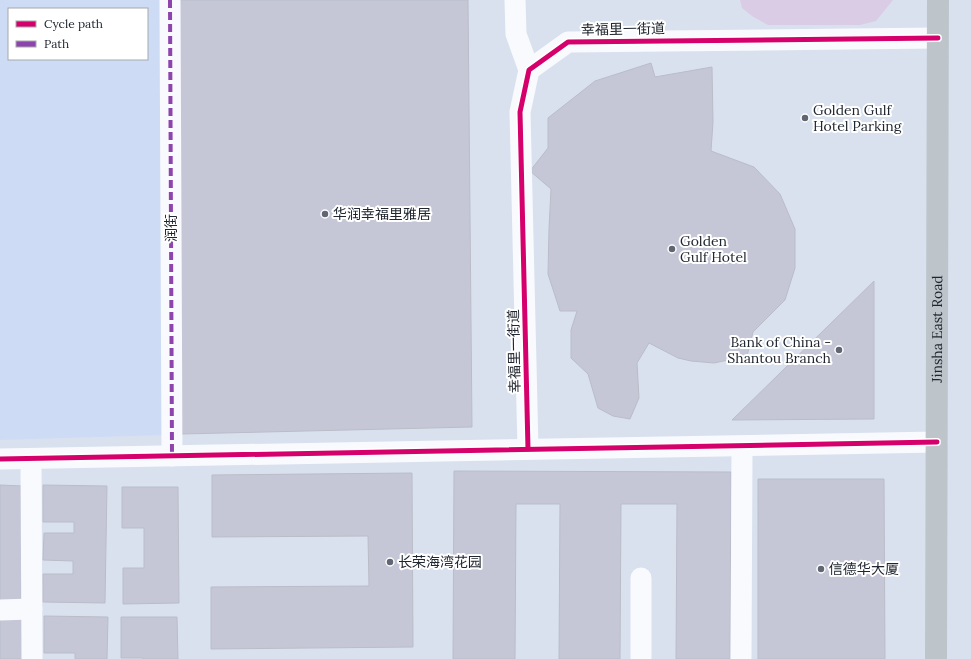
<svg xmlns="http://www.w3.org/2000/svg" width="971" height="659" viewBox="0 0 971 659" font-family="Lora,'Noto Sans SC',serif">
	<rect width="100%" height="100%" fill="#d9e1ef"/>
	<path fill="#cddcf4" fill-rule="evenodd" d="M0 0H160L163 435 0 440ZM9 9H147V59H9Z"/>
	<path fill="#dacce5" d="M740 0H893L876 21 860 25H768L752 16 742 8Z"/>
	<g fill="#c5c7d7" stroke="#babdc8">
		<path d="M178 0H468L472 427 182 434Z"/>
		<path d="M651 63 655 77 712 67 713 122 711 151 754 167 780 194 795 229V268L785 300 753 332 747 356 714 363 691 361 678 358 649 343 637 363 639 398 630 419 613 416 598 408 588 374 571 358V330L577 311H560L548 274 549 229 551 189 530 171 548 148V118L595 81Z"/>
		<path d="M874 281V419L732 420Z"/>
		<path d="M454 471 731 472 730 659H676L677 504H621L620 659H559L560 504H516L515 659H453Z"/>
		<path d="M412 473 413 647 211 649V587L369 586 368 536 212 537V475Z"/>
		<path d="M758 479H884L885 659H758Z"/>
		<path d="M0 485 23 486 21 605 0 604Z"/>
		<path d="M43 485 107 486 105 603 43 602V574H73V561L43 560 44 533H74V522H43Z"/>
		<path d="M122 487H178L179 603 123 604V568H144V528H122Z"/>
		<rect x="0" y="614" width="23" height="45"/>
		<path d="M44 616 108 617 107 659H75V653H44Z"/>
		<path d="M121 617H177L178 659H143V658H121Z"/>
	</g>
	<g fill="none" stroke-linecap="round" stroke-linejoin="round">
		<g stroke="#f9fafd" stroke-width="21">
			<path d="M170 0 172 456"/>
			<path d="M515 0 516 34 529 70"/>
			<path d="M528 449 520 112 529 70 568 42 938 38"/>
			<path d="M0 459 937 442"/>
			<path d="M31 459 32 659"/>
			<path d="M0 610 32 609"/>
			<path d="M641 659V578"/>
			<path d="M741 659 742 446"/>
		</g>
		<path stroke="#bdc5cb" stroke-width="22" id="s1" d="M936 659 938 0"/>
		<path stroke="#8e44ad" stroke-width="4" stroke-dasharray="8 4" stroke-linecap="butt" d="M170 0 172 456"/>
		<g stroke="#fff" stroke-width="8">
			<g id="cycleway">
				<path d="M528 449 520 112 529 70 568 42 938 38"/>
				<path d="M0 459 937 442"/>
			</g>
		</g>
		<use href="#cycleway" stroke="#d6006c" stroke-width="5"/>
	</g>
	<g fill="#616772" stroke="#fff" stroke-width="1.5">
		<circle cx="805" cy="118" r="4"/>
		<circle cx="325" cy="214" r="4"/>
		<circle cx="672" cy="249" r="4"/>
		<circle cx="839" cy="350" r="4"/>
		<circle cx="390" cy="562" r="4"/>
		<circle cx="821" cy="569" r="4"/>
	</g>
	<g text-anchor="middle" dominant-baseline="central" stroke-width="4" stroke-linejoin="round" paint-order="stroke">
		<g font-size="14" fill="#20262f" stroke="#fff">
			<text transform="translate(623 29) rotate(-1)">幸福里一街道</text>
			<text transform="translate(171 228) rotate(-90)">润街</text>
			<text stroke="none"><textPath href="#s1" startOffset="330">Jinsha East Road</textPath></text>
			<text transform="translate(514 351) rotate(-91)">幸福里一街道</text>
		</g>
		<g font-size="14" fill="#20262f" stroke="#fff" text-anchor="start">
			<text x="813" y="110">Golden Gulf<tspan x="813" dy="16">Hotel Parking</tspan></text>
			<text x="333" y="214">华润幸福里雅居</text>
			<text x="680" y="241">Golden<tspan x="680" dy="16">Gulf Hotel</tspan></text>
			<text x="831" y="342" text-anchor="end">Bank of China -<tspan x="831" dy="16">Shantou Branch</tspan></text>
			<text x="398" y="562">长荣海湾花园</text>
			<text x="829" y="569">信德华大厦</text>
		</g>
	</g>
	<rect x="8" y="8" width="140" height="52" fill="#ffffff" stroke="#a6a8ac"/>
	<rect x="16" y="21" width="20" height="6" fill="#d6006c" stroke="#a6a8ac"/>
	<text x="44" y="28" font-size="12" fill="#20262f">Cycle path</text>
	<rect x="16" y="41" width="20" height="6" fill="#8e44ad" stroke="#a6a8ac"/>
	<text x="44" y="48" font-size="12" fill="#20262f">Path</text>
</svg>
